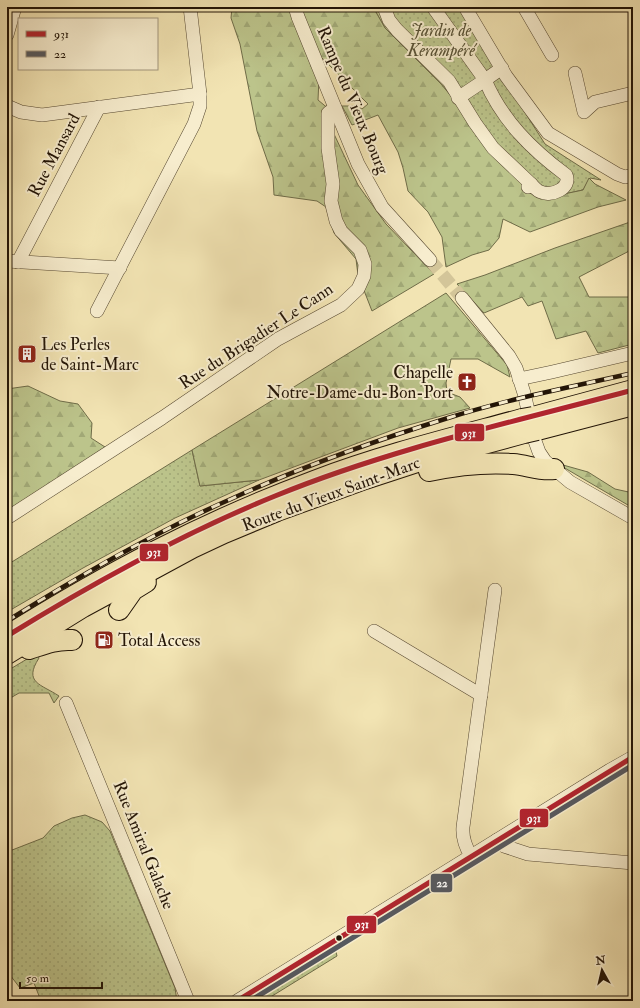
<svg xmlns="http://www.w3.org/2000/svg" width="640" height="1008" viewBox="0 0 640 1008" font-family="'IM FELL Double Pica',serif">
	<defs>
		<pattern id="green-dots" width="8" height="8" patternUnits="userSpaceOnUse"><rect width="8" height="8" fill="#bcc48b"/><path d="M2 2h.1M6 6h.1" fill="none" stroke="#a1a876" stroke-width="1.8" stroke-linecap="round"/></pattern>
		<pattern id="forest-firs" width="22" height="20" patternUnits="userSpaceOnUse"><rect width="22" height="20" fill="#bcc48b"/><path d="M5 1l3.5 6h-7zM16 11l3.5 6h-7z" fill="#a1a876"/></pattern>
	</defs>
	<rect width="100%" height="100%" fill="#f2e4b3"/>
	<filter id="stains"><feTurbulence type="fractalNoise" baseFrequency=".005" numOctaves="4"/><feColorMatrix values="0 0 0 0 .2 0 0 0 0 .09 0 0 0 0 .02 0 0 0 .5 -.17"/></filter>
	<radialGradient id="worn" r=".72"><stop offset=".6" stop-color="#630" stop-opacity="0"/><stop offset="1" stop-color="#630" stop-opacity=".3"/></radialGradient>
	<g fill="url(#green-dots)" stroke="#6f6c48">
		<path d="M373 7H458L545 144 601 180 590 178 583 190 541 199 524 183 441 84 385 28Z"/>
		<path d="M192 450 200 486 259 480 175 518 83 568 7 612V565Z"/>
		<path d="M37 653 39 658C23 683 41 684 59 696L54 703 49 693H19L7 700V671Z"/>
		<path d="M85 815 102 822 110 831 175 988 177 1001H41L34 983 20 988 7 971V852L43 838 54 826 72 818Z"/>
		<path d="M332 950 336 952 337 956 264 1001H250Z"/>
	</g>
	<g fill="url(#forest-firs)" stroke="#6f6c48">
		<path d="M232 7H373L385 28 441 84 524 183 540 199 583 190 589 178 595 184 626 200 598 207 530 232 503 219 499 238 489 250 472 255 446 267 442 237 428 212 408 191 403 168 398 152 378 115 352 125 342 106H357L362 109 368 104 320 56 318 100 330 110 334 134 358 185 386 224 434 274 372 311 358 275 356 259 334 233 326 207 317 201 274 195 273 177 257 131 240 44 231 18Z"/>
		<path d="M633 221V249L579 277 589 297H633V344L598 353 586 331 556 339 542 301 528 306 522 297 484 313 457 284 485 275 555 248Z"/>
		<path d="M446 293 507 365 510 377 478 359H451L446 383 447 392 460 397 470 408 398 428 259 480 200 486 192 450Z"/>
		<path d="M28 386 60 401 78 404 92 423 91 438 105 447 7 514V389Z"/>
		<path d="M563 465 588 472 615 489 633 493V508L563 467Z"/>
	</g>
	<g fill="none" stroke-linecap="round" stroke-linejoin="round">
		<path stroke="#d3c599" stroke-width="13" stroke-dasharray="13 6" stroke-linecap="butt" d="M430 260 462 298"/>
		<g stroke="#564831" stroke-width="14">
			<g id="minor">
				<path d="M295 7 298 17 358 164 382 207 430 260"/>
				<path d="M384 7 389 20 397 30 449 81 475 123 493 148 531 184"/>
				<path d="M433 7 485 80 458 98"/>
				<path d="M465 7 506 76 548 133 617 174 625 177 633 175"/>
				<path d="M524 7 552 55"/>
				<path d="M7 35 15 7"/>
				<path d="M502 68 485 80C502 120 531 149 566 175 572 188 551 197 541 192 537 191 534 187 531 184L528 187"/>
				<path d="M575 73 584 112 595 102 633 93"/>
				<path d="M7 106 21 112 42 115 200 94"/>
				<path d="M7 261 120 268"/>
				<path d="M18 262 99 107"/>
				<path d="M462 298 509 356 516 368 524 393 535 441 539 452 545 461 570 482 633 518"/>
				<path d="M97 311 194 124 200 106V94L190 7"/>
				<path d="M519 379 552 372 633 353"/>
				<path d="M7 518 162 418 278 339 341 305 358 289 364 276 365 264 360 250 341 231 336 221 331 201 333 184 328 148V113L335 108"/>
				<path d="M374 631 481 695"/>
				<path d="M66 703 188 1001"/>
				<path d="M497 840 504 846 528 854 633 863"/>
				<path d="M471 856C465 846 462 838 463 827L495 590"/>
				<path d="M237 1001 610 770 633 757"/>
			</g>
		</g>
		<g stroke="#221406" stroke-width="22">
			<g id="highway">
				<path d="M533 417 633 390"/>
				<path d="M537 430 633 405"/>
				<path d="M429 471C457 465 485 462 513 464 527 465 540 471 554 469"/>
				<path d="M119 610 133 590 146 582"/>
				<path d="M7 636C106 574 204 522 314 481 382 455 452 438 522 419"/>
				<path d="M29 649C44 644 56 639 72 640"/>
				<path d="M7 654 83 607 192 548 224 533 277 511 365 479 420 461 524 433"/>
			</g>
		</g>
		<use href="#minor" stroke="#f7edce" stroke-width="13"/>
		<use href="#highway" stroke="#f2e4b3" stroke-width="20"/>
		<g stroke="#221406" stroke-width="4.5">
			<g id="rail">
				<path d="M7 621C79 576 153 533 231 499 301 467 374 441 448 418 508 399 571 387 633 373"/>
				<path d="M364 1001 393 1000 414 1001"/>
			</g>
		</g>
		<use href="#rail" stroke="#f7edce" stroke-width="3" stroke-dasharray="9" stroke-linecap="butt"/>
		<g stroke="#221406" stroke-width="22" stroke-linecap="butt">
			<g id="highway-bridge">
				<path d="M522 419 533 417"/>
				<path d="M524 433 537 430"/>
			</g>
		</g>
		<use href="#highway-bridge" stroke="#f2e4b3" stroke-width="20"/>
		<g stroke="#f7edce" stroke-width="8">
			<g id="bus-1">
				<path d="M7 636C93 583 181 534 275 496 390 449 513 422 633 390"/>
				<path d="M237 1001 633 757"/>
			</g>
		</g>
		<g stroke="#f7edce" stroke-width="8">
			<path id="bus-2" d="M250 1001 633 765"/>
		</g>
		<use href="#bus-1" stroke="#b0252e" stroke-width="5"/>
		<use href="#bus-2" stroke="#56595f" stroke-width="5"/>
	</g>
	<defs>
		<g id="building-square" transform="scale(1)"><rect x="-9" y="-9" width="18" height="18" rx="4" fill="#8f2418" stroke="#f7edce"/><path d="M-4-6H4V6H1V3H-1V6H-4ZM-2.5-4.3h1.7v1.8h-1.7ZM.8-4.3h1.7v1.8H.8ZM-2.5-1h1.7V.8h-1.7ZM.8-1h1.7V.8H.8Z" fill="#fff"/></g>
		<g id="church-square" transform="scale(1)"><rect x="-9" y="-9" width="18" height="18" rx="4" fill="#8f2418" stroke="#f7edce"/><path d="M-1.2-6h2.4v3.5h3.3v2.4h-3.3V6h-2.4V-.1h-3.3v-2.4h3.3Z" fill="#fff"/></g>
		<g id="fuel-square" transform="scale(1)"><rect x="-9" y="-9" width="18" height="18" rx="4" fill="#8f2418" stroke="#f7edce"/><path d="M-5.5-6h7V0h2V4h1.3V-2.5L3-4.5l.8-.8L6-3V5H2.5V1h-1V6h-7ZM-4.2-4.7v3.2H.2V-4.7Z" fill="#fff"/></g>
	</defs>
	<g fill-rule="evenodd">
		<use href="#building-square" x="27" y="354"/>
		<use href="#church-square" x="467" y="382"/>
		<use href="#fuel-square" x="104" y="640"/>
	</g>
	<circle fill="#221406" stroke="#f7edce" stroke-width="1.5" cx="339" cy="938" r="3.5"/>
	<g text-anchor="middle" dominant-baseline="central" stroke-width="4" stroke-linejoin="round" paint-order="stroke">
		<g font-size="17" font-style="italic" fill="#585235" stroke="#f7edce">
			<text x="441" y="30">Jardin de<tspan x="441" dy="20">Kerampéré</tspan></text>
		</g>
		<g font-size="17" fill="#221406" stroke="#f7edce">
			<text transform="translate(353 100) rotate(67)">Rampe du Vieux Bourg</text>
			<text transform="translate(54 155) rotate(-62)">Rue Mansard</text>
			<text transform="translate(256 336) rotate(-33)">Rue du Brigadier Le Cann</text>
			<text transform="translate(331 494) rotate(-20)">Route du Vieux Saint-Marc</text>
			<text transform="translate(144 845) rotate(68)">Rue Amiral Galache</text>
		</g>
		<g font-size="17" fill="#221406" stroke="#f7edce" text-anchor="start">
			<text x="41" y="344">Les Perles<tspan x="41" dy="20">de Saint-Marc</tspan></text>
			<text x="453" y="372" text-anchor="end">Chapelle<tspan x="453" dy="20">Notre-Dame-du-Bon-Port</tspan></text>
			<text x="118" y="640">Total Access</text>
		</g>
	</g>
	<g stroke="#f7edce" stroke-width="1.5">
		<rect x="454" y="423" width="31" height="19" rx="4" fill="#b0252e"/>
		<rect x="139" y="543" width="30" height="19" rx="4" fill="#b0252e"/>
		<rect x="519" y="808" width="30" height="20" rx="4" fill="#b0252e"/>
		<rect x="430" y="873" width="23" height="20" rx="4" fill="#56595f"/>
		<rect x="346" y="915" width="31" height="19" rx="4" fill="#b0252e"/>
	</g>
	<g font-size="11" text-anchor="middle" font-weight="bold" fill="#fff">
		<text x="469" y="437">931</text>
		<text x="154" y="556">931</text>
		<text x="534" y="822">931</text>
		<text x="442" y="887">22</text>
		<text x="362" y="928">931</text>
	</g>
	<rect width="640" height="1008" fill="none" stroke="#f2e4b3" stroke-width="24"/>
	<rect x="8" y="8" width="624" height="992" fill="none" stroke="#221406" stroke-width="2"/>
	<rect x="12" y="12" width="616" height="984" fill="none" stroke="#221406"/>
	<rect x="18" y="18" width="140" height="52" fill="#f7edce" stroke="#a2967e"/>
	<rect x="26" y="31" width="20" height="6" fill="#b0252e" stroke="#a2967e"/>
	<text x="54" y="38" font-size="12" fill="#221406">931</text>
	<rect x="26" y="51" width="20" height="6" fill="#56595f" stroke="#a2967e"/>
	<text x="54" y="58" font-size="12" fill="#221406">22</text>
	<g transform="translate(602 970) rotate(352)" stroke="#f7edce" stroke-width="3" paint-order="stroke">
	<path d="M0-3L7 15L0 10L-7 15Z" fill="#221406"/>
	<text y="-6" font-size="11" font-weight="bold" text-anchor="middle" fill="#221406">N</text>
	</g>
	<path d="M20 982v6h82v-6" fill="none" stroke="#221406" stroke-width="2"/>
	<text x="26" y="982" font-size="12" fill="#221406" stroke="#f7edce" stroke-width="3" paint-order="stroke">50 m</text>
	<rect width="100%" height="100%" filter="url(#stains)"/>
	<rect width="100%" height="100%" fill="url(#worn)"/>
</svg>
